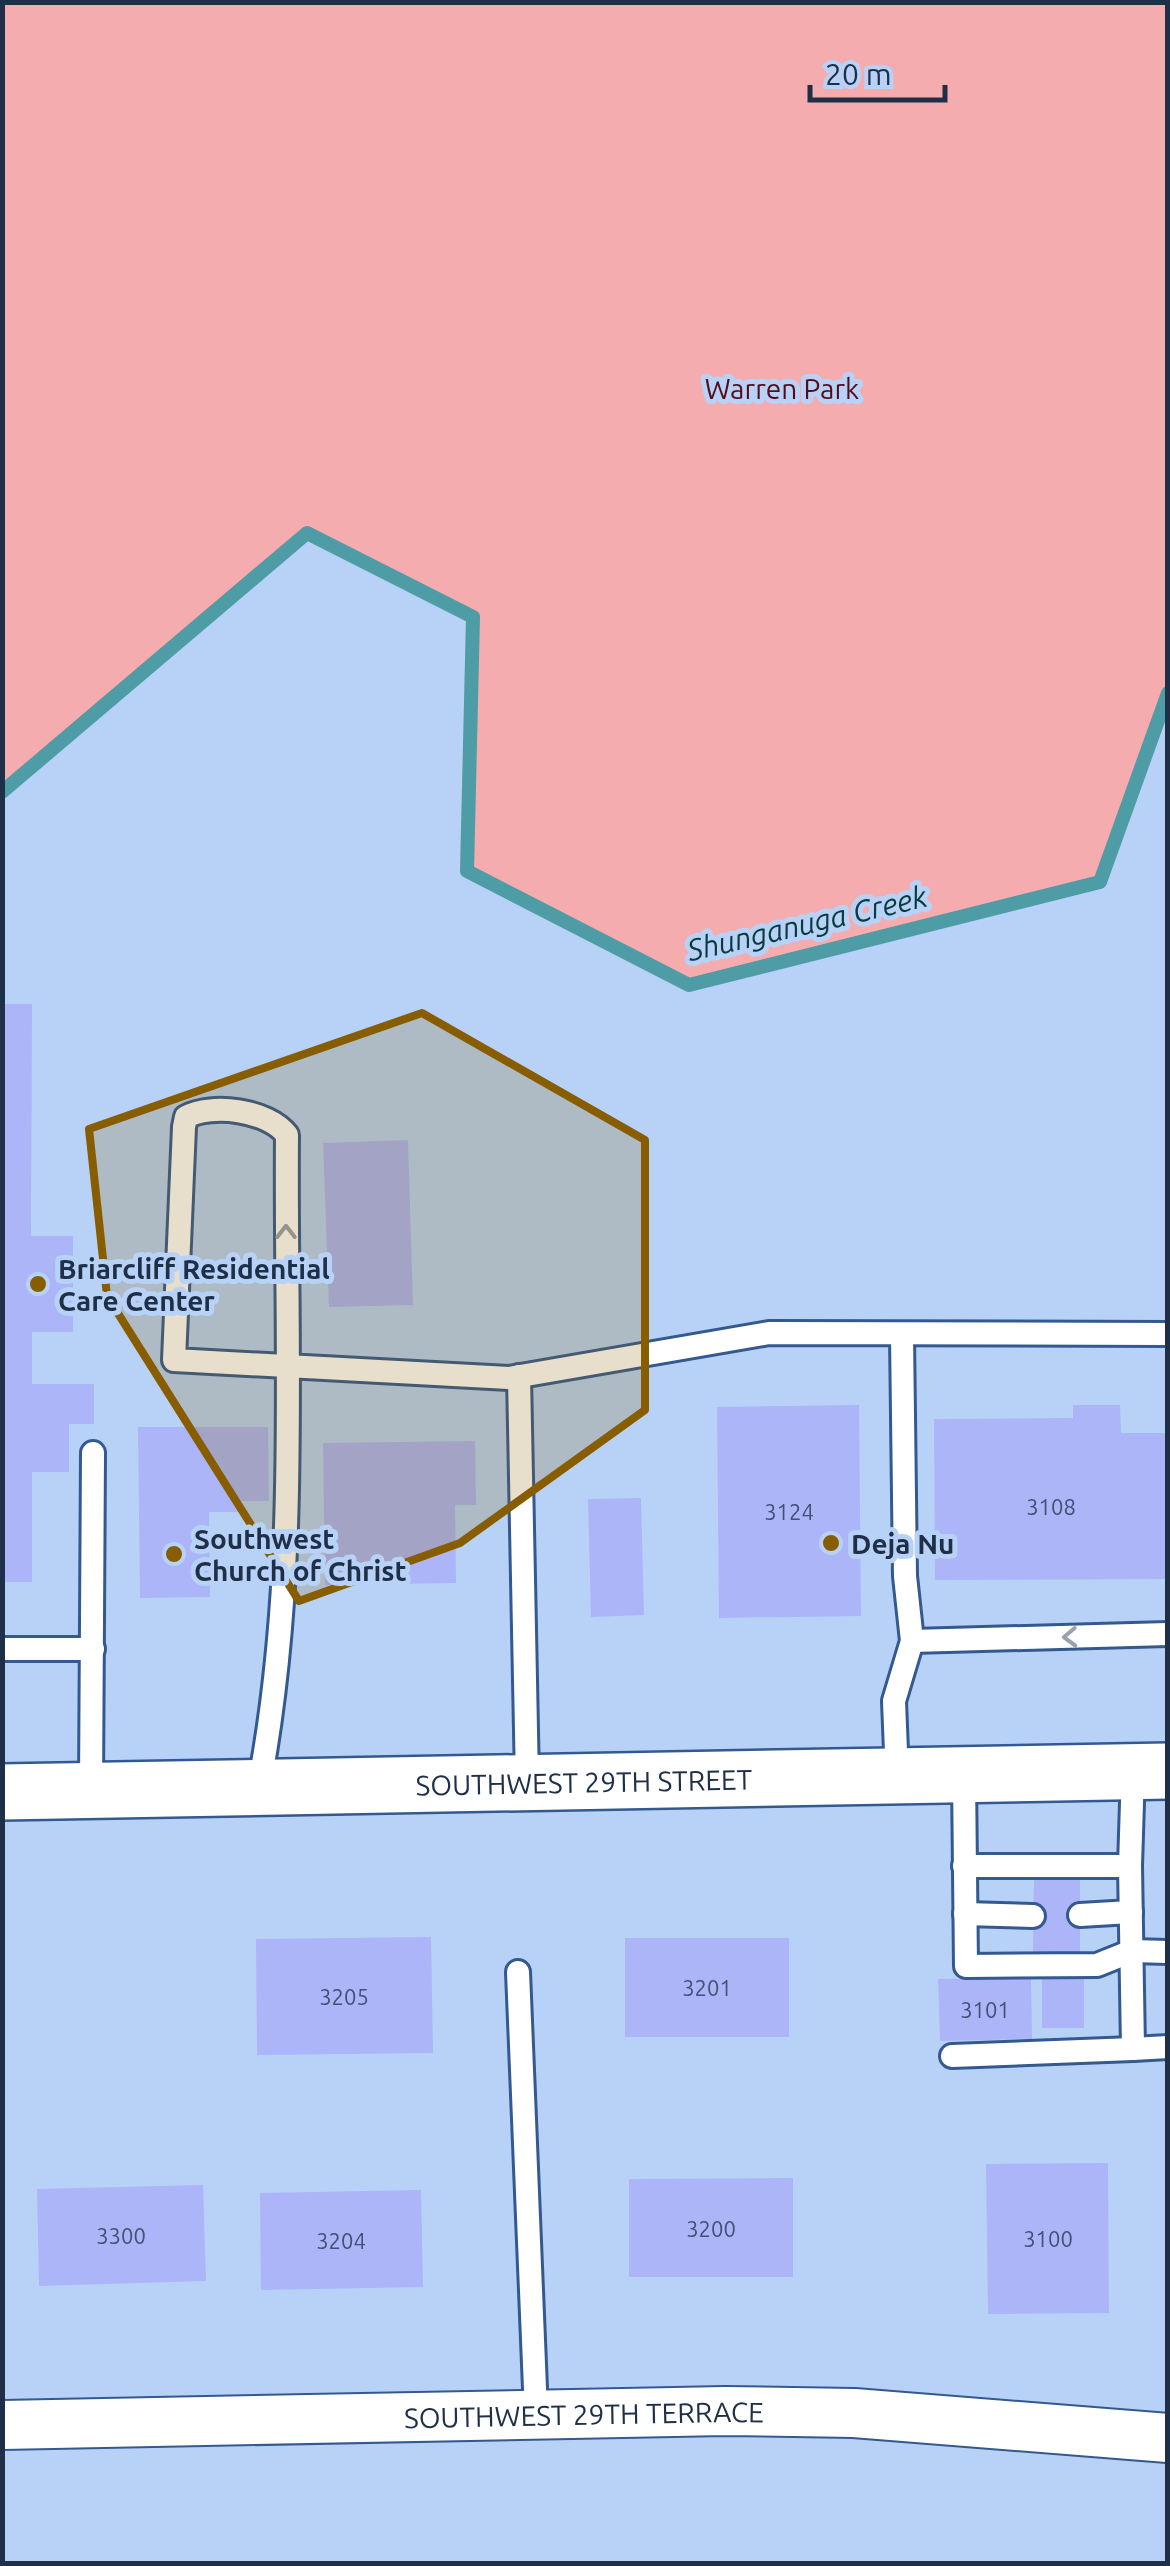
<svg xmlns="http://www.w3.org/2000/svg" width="1170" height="2566" viewBox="0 0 1170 2566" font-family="Ubuntu,sans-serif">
	<rect width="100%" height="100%" fill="#b8d2f7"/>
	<path fill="#f4acae" d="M3 2 1167 3V693L1100 882 689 985 467 871 473 618 307 533 3 792Z"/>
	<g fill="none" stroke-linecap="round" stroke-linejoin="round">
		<path stroke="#4e9ca6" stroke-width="14" d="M2 792 307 533 473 617 467 871 689 985 1100 882 1168 693"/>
	</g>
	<g fill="#abb5f8">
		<path d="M2 1004H32L31 1236H73V1332H32V1384H94V1424H69V1472H32V1582H2Z"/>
		<path d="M408 1140 413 1305 329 1307 323 1143Z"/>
		<path d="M859 1405 861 1616 719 1618 717 1407Z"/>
		<path d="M1073 1405H1120L1121 1433H1168V1579L935 1580 934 1419 1073 1418Z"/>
		<path d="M138 1427H268L269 1501H241V1512H209L210 1597 140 1598Z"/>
		<path d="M475 1441 476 1505H455L456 1583 325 1585 323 1443Z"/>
		<path d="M641 1498 644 1615 591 1617 588 1499Z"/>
		<path d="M1034 1876 1080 1877V1955H1033Z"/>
		<path d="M431 1937 433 2053 257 2055 256 1939Z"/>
		<rect x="625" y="1938" width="164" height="99"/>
		<rect x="1042" y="1976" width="42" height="52"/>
		<path d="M1031 1978 1032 2039 940 2041 938 1979Z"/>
		<path d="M1108 2163 1109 2313 988 2314 986 2164Z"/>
		<path d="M793 2178V2277H629V2179Z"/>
		<path d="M203 2185 206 2281 39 2286 37 2189Z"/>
		<path d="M421 2190 423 2287 261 2290 260 2193Z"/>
	</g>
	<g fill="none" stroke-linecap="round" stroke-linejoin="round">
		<g stroke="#34598f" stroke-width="28">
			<g id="service">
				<path d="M519 1376 527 1781"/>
				<path d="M912 1641 1168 1634"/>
				<path d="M2 1649H93"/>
				<path d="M897 1777 894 1701 912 1641 905 1576 902 1335"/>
				<path d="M964 1777 966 1966 1097 1965 1132 1951 1168 1952"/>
				<path d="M259 1786C300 1571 285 1352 287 1135 268 1110 212 1103 186 1117L184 1127 174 1360 509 1378 769 1333 1168 1334"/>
				<path d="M91 1788 93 1453"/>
				<path d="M964 1866H1130L1133 2049 1168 2047"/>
				<path d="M1130 1866 1133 1771"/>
				<path d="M965 1914 1033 1916"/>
				<path d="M1080 1915 1131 1912"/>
				<path d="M518 1972 536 2413"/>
				<path d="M952 2056 1133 2049"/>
			</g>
		</g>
		<g stroke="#34598f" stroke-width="52">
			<g id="minor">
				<path id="s1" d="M2 2425 725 2411 854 2413 1168 2438"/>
			</g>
		</g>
		<g stroke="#34598f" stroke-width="60">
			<g id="secondary">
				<path id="s2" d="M2 1792 1168 1771"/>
			</g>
		</g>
		<use href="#service" stroke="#fff" stroke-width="22"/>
		<use href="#minor" stroke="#fff" stroke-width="48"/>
		<use href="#secondary" stroke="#fff" stroke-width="55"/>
	</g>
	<defs><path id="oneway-chevron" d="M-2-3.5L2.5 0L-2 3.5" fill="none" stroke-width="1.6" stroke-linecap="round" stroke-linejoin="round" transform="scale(2.5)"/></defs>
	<g stroke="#9aa1ac">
		<use href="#oneway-chevron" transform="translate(286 1232) rotate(-90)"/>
		<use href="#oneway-chevron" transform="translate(1070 1637) rotate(178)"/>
	</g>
	<path fill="#885d00" fill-opacity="0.2" stroke="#885d00" stroke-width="8" stroke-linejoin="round" d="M422 1013 645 1140V1410L460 1543 299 1601 107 1296 89 1129Z"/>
	<g fill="#885d00" stroke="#b8d2f7" stroke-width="4">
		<circle cx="38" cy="1284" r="10"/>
		<circle cx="831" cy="1543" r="10"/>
		<circle cx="174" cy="1554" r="10"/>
	</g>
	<g text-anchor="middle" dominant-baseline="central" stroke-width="10" stroke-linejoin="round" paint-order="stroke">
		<g font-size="22" fill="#415073">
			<text x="1051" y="1506">3108</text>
			<text x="789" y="1511">3124</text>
			<text x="707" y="1987">3201</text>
			<text x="344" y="1996">3205</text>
			<text x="985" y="2009">3101</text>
			<text x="711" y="2228">3200</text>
			<text x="121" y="2235">3300</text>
			<text x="1048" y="2238">3100</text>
			<text x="341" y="2240">3204</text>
		</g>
		<g font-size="28" fill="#540d18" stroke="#b8d2f7">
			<text x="782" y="388">Warren Park</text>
		</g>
		<g font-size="28" font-weight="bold" fill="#1e2f47" stroke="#b8d2f7" text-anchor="start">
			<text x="58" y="1268">Briarcliff Residential<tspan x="58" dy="32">Care Center</tspan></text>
			<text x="194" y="1538">Southwest<tspan x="194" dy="32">Church of Christ</tspan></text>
			<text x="851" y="1543">Deja Nu</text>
		</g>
		<g font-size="28" fill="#1e2f47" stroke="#b8d2f7">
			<text stroke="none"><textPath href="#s2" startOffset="582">SOUTHWEST 29TH STREET</textPath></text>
			<text stroke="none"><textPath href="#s1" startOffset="582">SOUTHWEST 29TH TERRACE</textPath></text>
		</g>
		<g font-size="30" font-style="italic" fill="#083b3c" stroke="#b8d2f7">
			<text transform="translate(807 923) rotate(-13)">Shunganuga Creek</text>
		</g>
	</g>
	<rect width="1170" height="2566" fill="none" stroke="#1e2f47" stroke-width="10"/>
	<path d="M810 85v15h135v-15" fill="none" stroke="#1e2f47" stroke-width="5"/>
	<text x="825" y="85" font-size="30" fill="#1e2f47" stroke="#b8d2f7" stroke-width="8" paint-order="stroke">20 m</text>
</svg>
